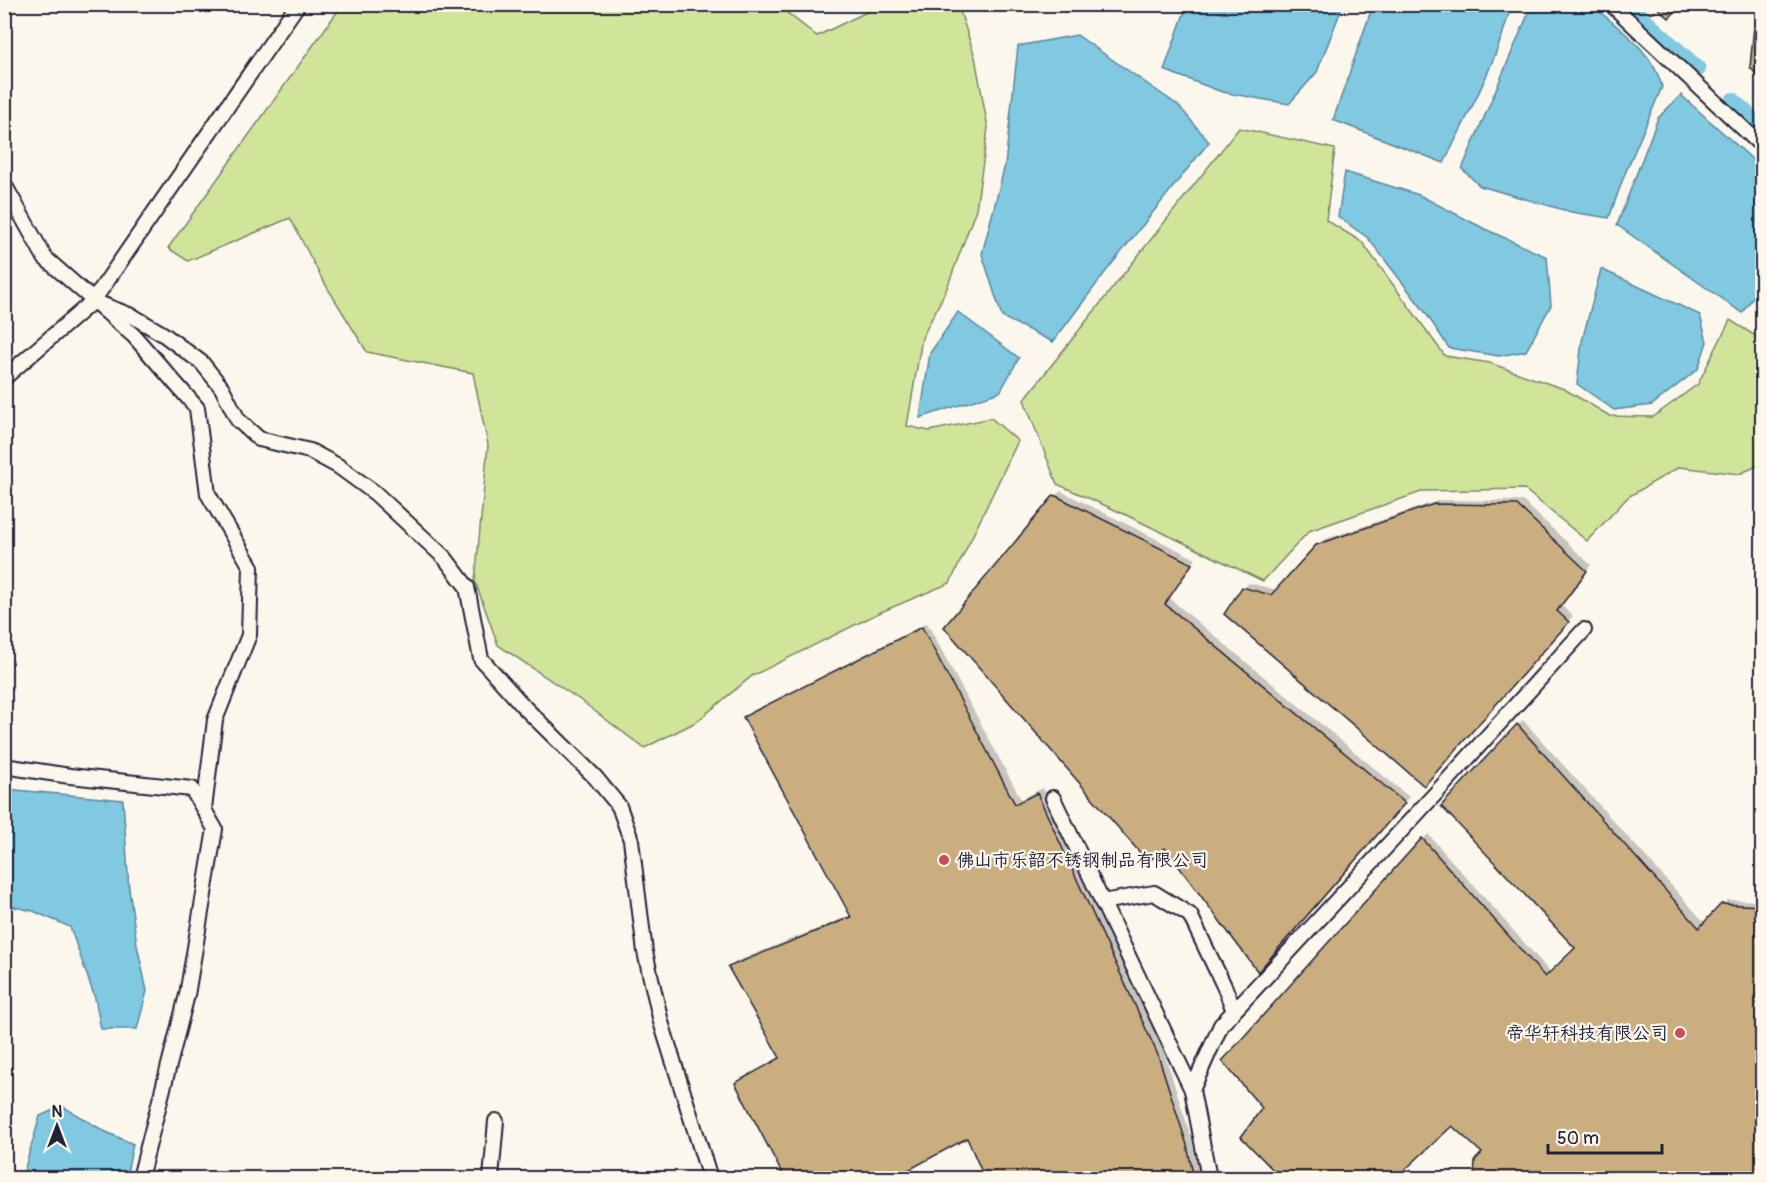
<svg xmlns="http://www.w3.org/2000/svg" width="1767" height="1183" viewBox="0 0 1767 1183" font-family="Pangolin,'LXGW WenKai TC',sans-serif">
	<rect width="100%" height="100%" fill="#fbf7ec"/>
	<filter id="ink" filterUnits="userSpaceOnUse"><feTurbulence type="fractalNoise" baseFrequency=".0167" numOctaves="2"/><feDisplacementMap in="SourceGraphic" scale="12" xChannelSelector="R" yChannelSelector="G"/><feConvolveMatrix kernelMatrix="1 2 1 2 8 2 1 2 1" color-interpolation-filters="sRGB"/></filter>
	<g filter="url(#ink)">
		<g fill="#d0e59a" stroke="#79846a" stroke-width="1.5">
			<path d="M342 5H777L817 36 881 5 952 4 959 8 975 57 988 128 976 209 947 288 922 338 907 426 929 431 991 418 1018 441 950 583 881 612 752 676 696 722 644 748 580 700 498 645 475 581 488 445 473 373 367 352 322 279 290 218 188 261 168 248Z"/>
			<path d="M1239 128 1335 149 1326 220 1362 242 1445 356 1490 363 1512 371 1564 389 1610 416 1653 417 1698 384 1730 320 1762 340V464L1739 474 1679 467 1628 497 1587 541 1524 489 1424 491 1309 531 1263 581 1124 514 1057 484 1024 400Z"/>
		</g>
		<g fill="#80c9e0" stroke="#5a869e" stroke-width="1.5">
			<path d="M1187 5V4L1343 5 1317 72 1289 104 1222 92 1164 70Z"/>
			<path d="M1373 5H1511C1498 60 1469 112 1444 163L1333 120Z"/>
			<path d="M1532 5H1592C1619 29 1653 50 1662 87L1624 176 1609 218 1571 212 1480 186 1462 169Z"/>
			<path d="M1077 35 1179 106 1209 142 1107 270 1053 342 1002 317 982 254 1005 165 1018 46Z"/>
			<path d="M1681 95 1762 168V284L1742 313 1617 225 1658 118Z"/>
			<path d="M1345 172 1419 195 1485 229 1547 257 1551 305 1526 351 1499 356 1449 348 1425 312 1368 238 1338 217Z"/>
			<path d="M1601 269 1700 315 1707 342 1698 369 1652 405 1614 410 1577 384 1582 341Z"/>
			<path d="M958 312 1019 358 1000 392 920 418 930 353Z"/>
			<path d="M5 789 123 800 129 889 137 945 147 991 137 1029H101L95 998 70 927 33 911 5 905Z"/>
			<path d="M62 1106 104 1131 133 1144 126 1178H22L40 1116Z"/>
		</g>
		<g fill="#0003">
			<path d="M1758 4H1762V79L1751 67Z"/>
			<path d="M1061 491 1196 559 1169 598 1409 797 1263 965 1055 496Z"/>
			<path d="M1440 500 1523 501 1591 565 1561 605 1573 616 1429 779 1243 588 1249 583 1277 590 1323 540Z"/>
			<path d="M927 623 1021 799 1043 788 1163 1049 1192 1140 1200 1178H987L967 1136 737 1083 742 1078 781 1057 730 968 735 962 851 915 745 718 750 712Z"/>
			<path d="M1523 720 1705 923 1728 900 1762 901V1178H1476L1484 1152 1452 1124 1264 1108 1224 1061 1428 834 1551 973 1577 948 1443 806Z"/>
		</g>
		<g fill="none" stroke-linecap="round" stroke-linejoin="round">
			<g stroke="#80c9e0" stroke-width="16">
				<path d="M1627 4 1698 69"/>
				<path d="M1733 100 1762 128"/>
			</g>
		</g>
		<g fill="#caae7f" stroke="#22223b" stroke-width="1.5">
			<path d="M1653 4H1683L1669 18Z"/>
			<path d="M1754 26 1762 27V81L1750 67Z"/>
			<path d="M1054 495 1192 564 1165 604 1405 803 1258 972 1165 848 1148 862 944 627Z"/>
			<path d="M1434 504 1517 505 1587 571 1557 611 1569 622 1424 786 1224 614 1242 587 1271 595 1316 545Z"/>
			<path d="M922 627 1015 804 1037 793 1158 1055 1187 1145 1194 1179H985L967 1138 892 1179H785L735 1083 780 1058 728 967 851 917 743 717Z"/>
			<path d="M1517 724 1699 928 1721 904 1762 906V1179H1474L1475 1160 1482 1153 1452 1126 1395 1179H1282L1241 1137 1262 1108 1222 1061 1422 838 1545 977 1575 948 1441 806Z"/>
		</g>
		<g fill="none" stroke-linecap="round" stroke-linejoin="round">
			<g stroke="#22223b" stroke-width="18">
				<g id="street">
					<path d="M1611 4 1762 146"/>
					<path d="M4 184 45 258 134 336 197 408 208 494 251 567 249 635 215 720 204 809"/>
					<path d="M93 301 134 317 163 334 202 363 222 388 238 420 259 439 310 451 338 466 375 493 445 558 467 587 481 659 525 708 595 777 619 806 631 840 645 952 661 1022 710 1178"/>
					<path d="M4 378 93 301 298 4"/>
					<path d="M4 766 70 776 192 789 215 829 187 995 140 1178"/>
					<path d="M1053 798 1192 1090"/>
					<path d="M1102 902 1154 893 1190 915 1225 988 1234 1011"/>
					<path d="M491 1178 496 1121"/>
					<path d="M1209 1178 1192 1090 1221 1025 1437 792 1584 630"/>
				</g>
			</g>
			<use href="#street" stroke="#fbf7ec" stroke-width="14"/>
		</g>
	</g>
	<g fill="#d1495b" stroke="#fbf7ec" stroke-width="2">
		<circle cx="944" cy="860" r="6"/>
		<circle cx="1680" cy="1033" r="6"/>
	</g>
	<g text-anchor="middle" dominant-baseline="central" stroke-width="4.5" stroke-linejoin="round" paint-order="stroke">
		<g font-size="18" fill="#22223b" stroke="#fbf7ec" text-anchor="start">
			<text x="956" y="860">佛山市乐韶不锈钢制品有限公司</text>
			<text x="1668" y="1033" text-anchor="end">帝华轩科技有限公司</text>
		</g>
	</g>
	<rect width="1767" height="1183" fill="none" stroke="#fbf7ec" stroke-width="24"/>
	<rect x="12" y="12" width="1743" height="1159" fill="none" stroke="#22223b" stroke-width="2" filter="url(#ink)"/>
	<g transform="translate(57 1126)" stroke="#fbf7ec" stroke-width="4.5" paint-order="stroke">
	<path d="M0-4.5L10 22L0 15L-10 22Z" fill="#22223b"/>
	<text y="-9" font-size="16" font-weight="bold" text-anchor="middle" fill="#22223b">N</text>
	</g>
	<path d="M1548 1144v9h114v-9" fill="none" stroke="#22223b" stroke-width="3"/>
	<text x="1557" y="1144" font-size="18" fill="#22223b" stroke="#fbf7ec" stroke-width="4.5" paint-order="stroke">50 m</text>
</svg>
